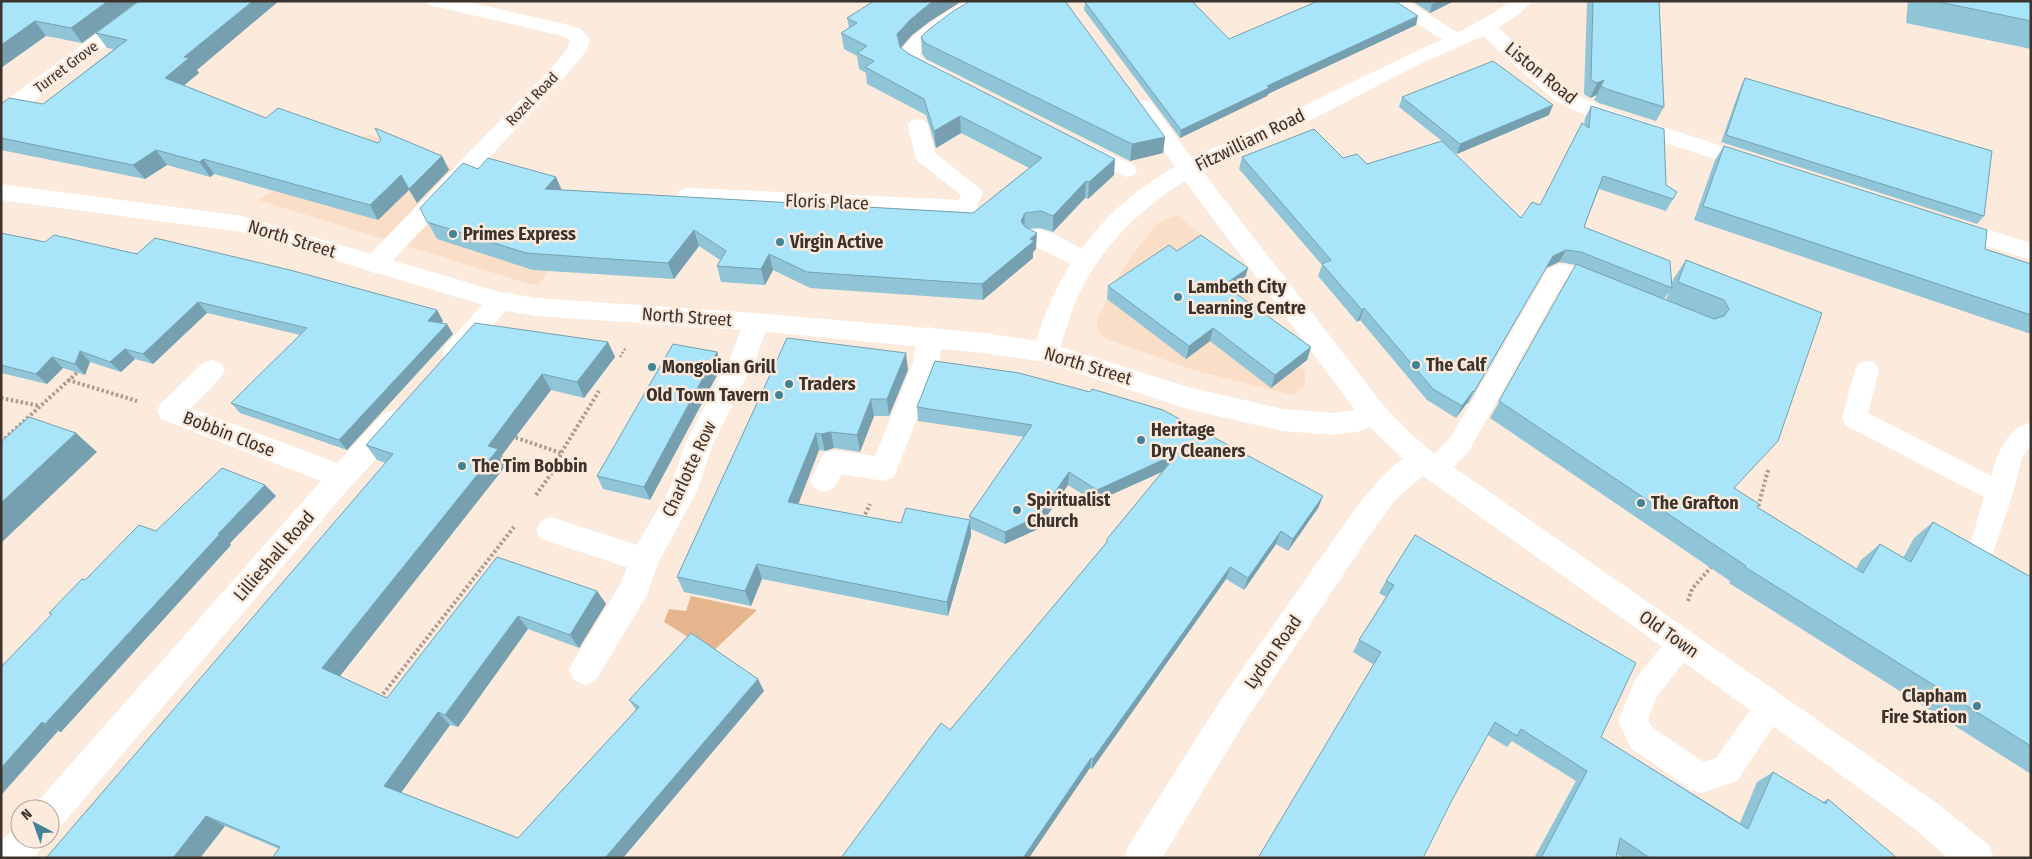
<svg xmlns="http://www.w3.org/2000/svg" width="2032" height="859" viewBox="0 0 2032 859" font-family="'Fira Sans Condensed',sans-serif">
	<rect width="100%" height="100%" fill="#fceadc"/>
	<g fill="#fbdec7">
		<path d="M368 134 445 163 478 185 589 217 538 285 526 283 258 200Z"/>
		<path d="M1177 215 1203 236 1305 371V386L1292 395 1193 370 1102 337 1097 328 1098 317 1118 278 1131 256 1158 223Z"/>
	</g>
	<path fill="#e5b68e" d="M691 596 757 610 712 652 664 622 669 609 686 611Z"/>
	<g fill="none" stroke-linecap="round" stroke-linejoin="round">
		<path stroke="#ab9c91" stroke-width="2.5" stroke-dasharray="2 2" stroke-linecap="butt" d="M620 357 626 347"/>
		<g stroke="#ab9c91" stroke-width="4" stroke-dasharray="2.5 2.5" stroke-linecap="butt">
			<path d="M68 380 137 401"/>
			<path d="M1 398 40 406"/>
			<path d="M511 436 561 453"/>
			<path d="M1 442 80 370"/>
			<path d="M536 495 558 464 561 453 599 391"/>
			<path d="M1757 511 1768 470"/>
			<path d="M863 519 870 504"/>
			<path d="M1688 601 1692 589 1712 566"/>
			<path d="M383 694 514 527"/>
		</g>
		<g fill="#fff" fill-rule="evenodd">
			<path d="M1386 1H1408L1463 36 1465 40 1463 44 1456 46 1449 44 1389 5Z"/>
			<path d="M918 119 925 121 928 125 935 153 979 188 983 193 974 213 966 215 958 213 955 208 961 195 918 161 915 156 908 125 911 121Z"/>
			<path d="M1560 264C1572 264 1607 277 1613 287L1610 293 1602 295 1564 281 1469 451 1444 477 1435 481 1426 477 1422 470 1426 463 1451 437 1548 269Z"/>
			<path d="M1867 361 1875 363 1879 370 1868 413 1991 476C1998 452 2005 431 2031 422V445L2022 457 2013 493 1993 553 1983 557 1973 553 1970 545 1984 497 1845 425 1842 418 1855 370 1859 363Z"/>
			<path d="M1682 630 1692 634 1696 643 1692 652 1657 696 1648 720 1653 728 1704 762 1716 758 1761 695 1771 691 1781 695 1786 705 1781 715 1737 781 1701 793 1690 789 1631 748 1618 721 1636 678 1672 634Z"/>
		</g>
		<g fill="#fff" fill-rule="evenodd">
			<path d="M142 1H165L9 120 1 122V104Z"/>
			<path d="M426 1H463L565 24 581 29 590 39 587 50 569 72 384 270 375 273 366 270 363 264 366 258 555 64 567 49 570 40 559 35 429 5Z"/>
			<path d="M966 1H991L988 5 950 28 920 53V56C929 64 943 66 949 76L946 81C932 84 900 69 900 52 915 29 943 15 966 1Z"/>
			<path d="M1511 1H1533L1519 14 1498 28 1570 90 1583 98 1615 112 1763 159 1766 164 1763 169 1755 171 1747 169 1599 122 1554 100 1483 36 1420 64 1295 128 1203 172 1384 406 1388 414 1384 422 1374 425 1364 422 1185 181C1139 209 1097 251 1076 301 1068 320 1064 341 1054 359L1045 362 1036 359 1032 352C1042 321 1053 291 1071 264L1026 242 1022 236 1026 230C1044 225 1065 241 1082 249 1105 215 1139 187 1175 167L1132 107 1135 102 1143 100 1151 102 1192 158 1279 118 1406 56 1463 30 1492 14Z"/>
			<path d="M1082 141 1134 165 1137 170 1134 175 1126 177 1074 153 1071 148 1074 143Z"/>
			<path d="M688 188 966 200 974 202 978 208 974 214 966 216 688 204 680 202 676 196 680 190Z"/>
			<path d="M1951 218 2031 243V260L1943 232 1939 226 1943 220Z"/>
			<path d="M500 292 509 295 513 301 509 307 464 359 455 362 446 359 442 352 446 345 491 295Z"/>
			<path d="M756 313 765 315 769 322 756 358 713 444 697 491 658 563 647 595 596 680 585 685 574 680 569 670 574 660 622 581 627 567 541 539 536 530 541 521 551 517 637 545 670 488 685 444 730 358 747 315Z"/>
			<path d="M930 327 939 330 943 337 939 363 894 477 884 481 842 474 834 488 824 492 814 488 810 480 824 453 834 450 875 456 913 363 917 337 921 330Z"/>
			<path d="M212 360 221 363 225 370 221 377 191 408 337 463 384 413 394 410 404 413 408 421 404 429 352 485 62 825 50 830V809H34L38 801 321 481 161 419 157 411 161 403 203 363Z"/>
			<path d="M1422 449 1432 452 1436 460 1432 468 1395 500 1373 530 1244 723 1162 858H1124L1129 845 1220 701 1353 512C1370 490 1394 458 1422 449Z"/>
			<path d="M20 824V839H45L39 851 34 858H1V842L15 827Z"/>
		</g>
		<path fill="#fff" fill-rule="evenodd" d="M1 184 242 216 500 292 536 298 756 313 985 333 1045 342 1188 387 1283 409 1334 413 1354 410 1374 403 1384 406 1412 435 1432 452 1938 804 1989 845 1994 858H1948L1914 828 1837 772 1412 468 1370 427 1357 432 1334 435 1283 431 1188 409 1044 362 985 353 756 331 536 316 500 310 241 232 1 200Z"/>
	</g>
	<g fill="#90c5d7" fill-rule="evenodd">
		<path d="M1 1H138L82 43 46 36Z"/>
		<path d="M139 1 199 73 184 85 266 118 442 156 449 170 417 203 409 190 378 220 214 174 210 177 167 165 145 179 1 150V104H43L114 49 107 48 96 33Z"/>
		<path d="M1412 1H1454L1430 13Z"/>
		<path d="M1587 1H1659L1664 107 1656 121 1599 103 1594 100 1597 95 1590 98 1584 94Z"/>
		<path d="M1908 1H2031V49L1906 23Z"/>
		<path d="M1085 2 1229 39 1416 25 1268 94 1267 96 1180 138 1084 10Z"/>
		<path d="M847 18 929 22 912 35 901 48 909 54 1114 175 1088 199 1085 198 1053 232 1040 228 1028 229 1036 249 1033 252V258L983 300 810 288 773 270 765 285 721 282 717 266 720 260 699 246 674 279 533 270 437 239 420 208 478 169 556 177 562 190 973 213 1029 168 961 133 936 148 926 115 867 84 866 73 859 69 857 56 844 49 841 33 849 28Z"/>
		<path d="M921 37 1165 137 1163 153 1130 161 926 59 922 54Z"/>
		<path d="M1745 78 1984 216 1977 224 1721 142 1741 86Z"/>
		<path d="M1402 97 1549 115 1457 154 1442 142 1521 218 1540 205 1584 125 1585 118 1591 106 1666 185 1673 199 1666 211 1599 189 1584 227 1671 284 1674 278 1686 260 1822 313 1735 488 1757 507 1856 569 1861 560 1880 544 1903 558 1914 538 1933 522 2031 577V774L1729 583 1730 581 1490 418 1576 265 1559 262 1546 268 1468 404 1467 403 1456 418 1427 400 1360 320 1357 322 1318 276 1322 265 1239 169 1242 157 1343 158 1367 164 1442 141 1399 107ZM1669 292 1666 300 1664 299Z"/>
		<path d="M1724 146 1985 249 2031 264V334L1694 220 1715 160Z"/>
		<path d="M1 233 45 242 137 254 437 310 443 321 441 323 453 334 347 450 240 413 231 403 300 335 207 313 153 364 135 359 121 372 90 362 85 375 63 368 47 384 1 373Z"/>
		<path d="M1177 251 1244 282 1232 291 1311 347 1307 360 1271 388 1210 341 1186 359 1107 299 1108 286Z"/>
		<path d="M787 338 908 370 889 416H874L860 452 834 448 825 451 819 450 798 504 901 523 970 520 969 516 1024 437 918 421 917 407 935 361 1323 496 1318 508 1288 551 1276 544 1244 590 1226 579 1092 769 1090 768 950 730 1106 543 1107 539 1162 472 1095 502 1068 485 1038 529 1005 544 971 529V536L948 616 762 579 751 606 684 592 677 577Z"/>
		<path d="M608 342 615 357 584 398 551 390 502 455 507 464 340 676 387 698 497 557 597 591 606 604 579 648 528 629 458 727 450 725 401 792 518 838 636 710 629 700 764 691 623 858 279 849 225 826 200 858H46L386 463 377 460 366 445Z"/>
		<path d="M717 352 722 366 650 500 603 489 597 476Z"/>
		<path d="M265 485 276 496 230 543 231 545 61 732 58 731 1 795 52 615 49 613 85 580 156 531Z"/>
		<path d="M1415 535 1601 737 1740 823 1757 782 1773 772 1823 802 1828 799 1897 858H1623L1616 854V858H1534L1576 781 1512 741 1507 747 1353 652 1359 640 1386 597 1379 593 1386 581Z"/>
	</g>
	<g fill="#76a0af">
		<path d="M108 1H138L82 43 71 28Z"/>
		<path d="M253 1H279L197 70 199 73 176 92 165 78 184 57Z"/>
		<path d="M934 1H962L929 22 912 35 898 51 897 34 911 19 928 5Z"/>
		<path d="M1439 1H1454L1430 13 1432 4Z"/>
		<path d="M1418 16 1416 25 1268 94 1267 96 1180 138 1181 130 1267 86Z"/>
		<path d="M35 21 46 36 1 68V45Z"/>
		<path d="M1604 80 1597 95 1590 98 1597 83Z"/>
		<path d="M1553 105 1549 115 1457 154 1460 144Z"/>
		<path d="M960 116 961 133 936 148 934 131Z"/>
		<path d="M1165 137 1163 153 1130 161 1132 144Z"/>
		<path d="M156 150 167 165 145 179 133 165Z"/>
		<path d="M442 156 449 170 417 203 409 189Z"/>
		<path d="M203 159 214 174 210 177 200 162Z"/>
		<path d="M1115 159 1114 175 1088 199 1089 182Z"/>
		<path d="M401 175 409 190 378 220 370 205Z"/>
		<path d="M556 177 563 194 545 189Z"/>
		<path d="M1086 181 1085 198 1053 232V216Z"/>
		<path d="M1025 213 1024 229 1021 221Z"/>
		<path d="M694 230 699 246 674 279 668 263Z"/>
		<path d="M1037 233 1036 249 1033 252V258L983 300 982 284Z"/>
		<path d="M1566 250 1559 262 1546 268 1468 404 1553 256Z"/>
		<path d="M769 254 773 270 765 285 761 269Z"/>
		<path d="M1248 268 1244 282 1221 298 1224 285Z"/>
		<path d="M198 302 207 313 153 364 143 354Z"/>
		<path d="M1364 308 1360 320 1357 322 1362 310Z"/>
		<path d="M437 310 443 321 434 332 428 321Z"/>
		<path d="M447 324 453 334 347 450 339 440Z"/>
		<path d="M1213 328 1210 341 1186 359 1189 346Z"/>
		<path d="M608 342 615 357 584 398 577 382Z"/>
		<path d="M1311 347 1307 360 1271 388 1275 375Z"/>
		<path d="M125 349 135 359 121 372 110 362Z"/>
		<path d="M80 351 90 362 85 375 75 364Z"/>
		<path d="M717 352 722 366 650 500 644 487Z"/>
		<path d="M906 353 908 370 889 416 887 399Z"/>
		<path d="M52 357 63 368 47 384 36 374Z"/>
		<path d="M542 374 551 390 502 455 507 464 336 681 322 668 488 446Z"/>
		<path d="M1473 391 1467 403 1456 418 1462 406Z"/>
		<path d="M871 399 874 416 860 452 857 435Z"/>
		<path d="M831 432 834 448 825 451 821 434Z"/>
		<path d="M76 433 97 452 1 543V503Z"/>
		<path d="M816 433 819 450 793 518 788 502Z"/>
		<path d="M1178 453 1175 466 1095 502 1097 490Z"/>
		<path d="M1069 472 1068 485 1038 529 1005 544V532Z"/>
		<path d="M265 485 276 496 230 543 231 545 61 732 45 724 218 534Z"/>
		<path d="M1323 496 1318 508 1288 551 1293 539Z"/>
		<path d="M970 520 971 536 948 616 947 602Z"/>
		<path d="M1281 531 1276 544 1244 590 1248 578Z"/>
		<path d="M757 564 762 579 751 606 745 591Z"/>
		<path d="M1230 567 1226 579 1092 769 1093 759Z"/>
		<path d="M597 591 606 604 579 648 570 635Z"/>
		<path d="M518 616 528 629 458 727 445 715Z"/>
		<path d="M758 679 764 691 623 858H605Z"/>
		<path d="M438 712 450 725 398 797 384 786Z"/>
		<path d="M42 722 58 731 1 795V768Z"/>
		<path d="M1091 758 1090 768 1029 858H1023Z"/>
		<path d="M206 816 225 826 200 858H173Z"/>
	</g>
	<g fill="#a8e5fa" stroke="#76a0af">
		<path d="M1 1H108L71 28 35 21 1 45Z"/>
		<path d="M139 1H253L184 57 189 58 165 78 266 118 278 108 378 143 381 140 375 128 442 156 409 189 401 175 370 205 203 159 200 162 156 150 133 165 1 138V104L9 98 43 104 127 40 96 33Z"/>
		<path d="M874 1H934L928 5 911 19 897 34 900 47 909 54 1115 159 1089 182 1086 181 1053 216 1041 211 1025 213 1021 221 1025 227 1037 233 1030 239 1034 241 982 284 807 272 769 254 761 269 717 266 726 251 694 230 668 263 526 253 427 222 420 208 463 163 478 169 488 158 556 177 545 189 973 213 1042 158 960 116 934 131 924 99 865 67 874 61 857 53 867 46 841 33 857 23 847 18Z"/>
		<path d="M970 1H1065L1165 137 1132 144 925 43 921 37 927 31 952 12Z"/>
		<path d="M1087 1H1192L1229 39 1318 1H1395L1418 16 1267 86 1269 88 1181 130 1085 2Z"/>
		<path d="M1428 1H1439L1432 4Z"/>
		<path d="M1593 1H1659L1664 107 1606 89 1601 86 1604 80 1597 83 1591 80Z"/>
		<path d="M1934 1H2031V21Z"/>
		<path d="M1493 61 1553 105 1460 144 1402 97Z"/>
		<path d="M1745 78 1992 151 1984 216 1726 135Z"/>
		<path d="M1591 106 1664 129 1666 185 1677 192 1673 199 1603 176 1584 227 1670 261 1672 288 1581 252 1566 250 1553 256 1474 392 1473 391 1462 406 1433 389 1364 308 1362 310 1322 264 1331 260 1242 157 1314 129 1343 158 1357 154 1367 164 1442 141 1521 218 1532 202 1540 205 1582 123 1589 128Z"/>
		<path d="M1724 146 1987 230 1985 249 2031 264V315L1703 206Z"/>
		<path d="M1 233 45 242 54 235 137 254 155 238 290 270 437 310 428 321 447 324 339 440 231 403 307 328 198 302 143 354 125 349 110 362 80 351 75 364 52 357 36 374 1 365Z"/>
		<path d="M1201 235 1248 268 1224 285 1311 347 1275 375 1213 328 1189 346 1108 286 1169 245 1177 251Z"/>
		<path d="M1686 260 1822 313 1778 441 1734 488 1759 504 1757 507 1863 573 1880 544 1911 562 1933 522 2031 577V746L1745 567 1746 566 1499 401 1576 264 1714 319 1724 316 1729 309 1724 300 1678 282Z"/>
		<path d="M475 323 608 342 577 382 542 374 488 446 498 449 322 668 387 698 497 557 597 591 570 635 518 616 445 715 438 712 384 786 518 838 639 707 629 700 691 633 758 679 605 858H272L280 847 206 816 173 858H46L393 454 366 445Z"/>
		<path d="M787 338 906 353 887 399H871L857 435 831 432 821 434 816 433 788 502 901 523 906 508 970 520 947 602 757 564 745 591 677 577Z"/>
		<path d="M673 344 717 352 644 487 597 476Z"/>
		<path d="M935 361 1019 373 1090 392 1092 389 1163 410 1323 496 1293 539 1281 531 1248 578 1230 567 1093 759 1091 758 1023 858H841L941 723 950 730 1107 542V539L1178 453 1097 490 1069 472 1038 516 1005 532 969 516 1032 425 917 407Z"/>
		<path d="M29 417 76 433 1 503V442Z"/>
		<path d="M222 468 265 485 218 534H220L45 724 42 722 1 768V667L52 614 49 613 82 579 85 580 139 525 156 531Z"/>
		<path d="M1415 535 1636 663 1601 737 1748 829 1773 772 1826 804 1828 799 1897 858H1650L1620 838 1616 858H1541L1587 771 1521 729 1517 736 1495 722 1452 800 1423 858H1258L1381 652 1359 640 1394 585 1386 581Z"/>
	</g>
	<g fill="#438397" stroke="#fceadc" stroke-width="2">
		<circle cx="453" cy="234" r="5"/>
		<circle cx="780" cy="242" r="5"/>
		<circle cx="1178" cy="297" r="5"/>
		<circle cx="1416" cy="365" r="5"/>
		<circle cx="652" cy="367" r="5"/>
		<circle cx="789" cy="384" r="5"/>
		<circle cx="779" cy="395" r="5"/>
		<circle cx="1141" cy="440" r="5"/>
		<circle cx="462" cy="466" r="5"/>
		<circle cx="1641" cy="503" r="5"/>
		<circle cx="1017" cy="510" r="5"/>
		<circle cx="1977" cy="706" r="5"/>
	</g>
	<g text-anchor="middle" dominant-baseline="central" stroke-width="5" stroke-linejoin="round" paint-order="stroke">
		<g font-size="15" fill="#3c332c" stroke="#fceadc">
			<text transform="translate(66 67) rotate(-37)">Turret Grove</text>
			<text transform="translate(532 99) rotate(-46)">Rozel Road</text>
		</g>
		<g font-size="18" fill="#3c332c" stroke="#fceadc">
			<text transform="translate(1541 73) rotate(39)">Liston Road</text>
			<text transform="translate(1250 140) rotate(-26)">Fitzwilliam Road</text>
			<text transform="translate(827 202) rotate(2)">Floris Place</text>
			<text transform="translate(292 239) rotate(17)">North Street</text>
			<text transform="translate(687 317) rotate(4)">North Street</text>
			<text transform="translate(1088 366) rotate(17)">North Street</text>
			<text transform="translate(229 434) rotate(21)">Bobbin Close</text>
			<text transform="translate(689 469) rotate(-65)">Charlotte Row</text>
			<text transform="translate(274 556) rotate(-49)">Lillieshall Road</text>
			<text transform="translate(1669 634) rotate(35)">Old Town</text>
			<text transform="translate(1273 652) rotate(-55)">Lydon Road</text>
		</g>
		<g font-size="18" font-weight="bold" fill="#3c332c" stroke="#fceadc" text-anchor="start">
			<text x="463" y="234">Primes Express</text>
			<text x="790" y="242">Virgin Active</text>
			<text x="1188" y="287">Lambeth City<tspan x="1188" dy="21">Learning Centre</tspan></text>
			<text x="1426" y="365">The Calf</text>
			<text x="662" y="367">Mongolian Grill</text>
			<text x="799" y="384">Traders</text>
			<text x="769" y="395" text-anchor="end">Old Town Tavern</text>
			<text x="1151" y="430">Heritage<tspan x="1151" dy="21">Dry Cleaners</tspan></text>
			<text x="472" y="466">The Tim Bobbin</text>
			<text x="1027" y="500">Spiritualist<tspan x="1027" dy="21">Church</tspan></text>
			<text x="1651" y="503">The Grafton</text>
			<text x="1967" y="696" text-anchor="end">Clapham<tspan x="1967" dy="21">Fire Station</tspan></text>
		</g>
	</g>
	<rect width="2032" height="859" fill="none" stroke="#3c332c" stroke-width="5"/>
	<g transform="translate(35 824) rotate(319)"><circle r="24" fill="#fceadc" stroke="#afa196"/>
	<path d="M0-4L9 19L0 12L-9 19Z" fill="#438397"/>
	<text y="-8" font-size="14" font-weight="bold" text-anchor="middle" fill="#3c332c">N</text>
	</g>
</svg>
